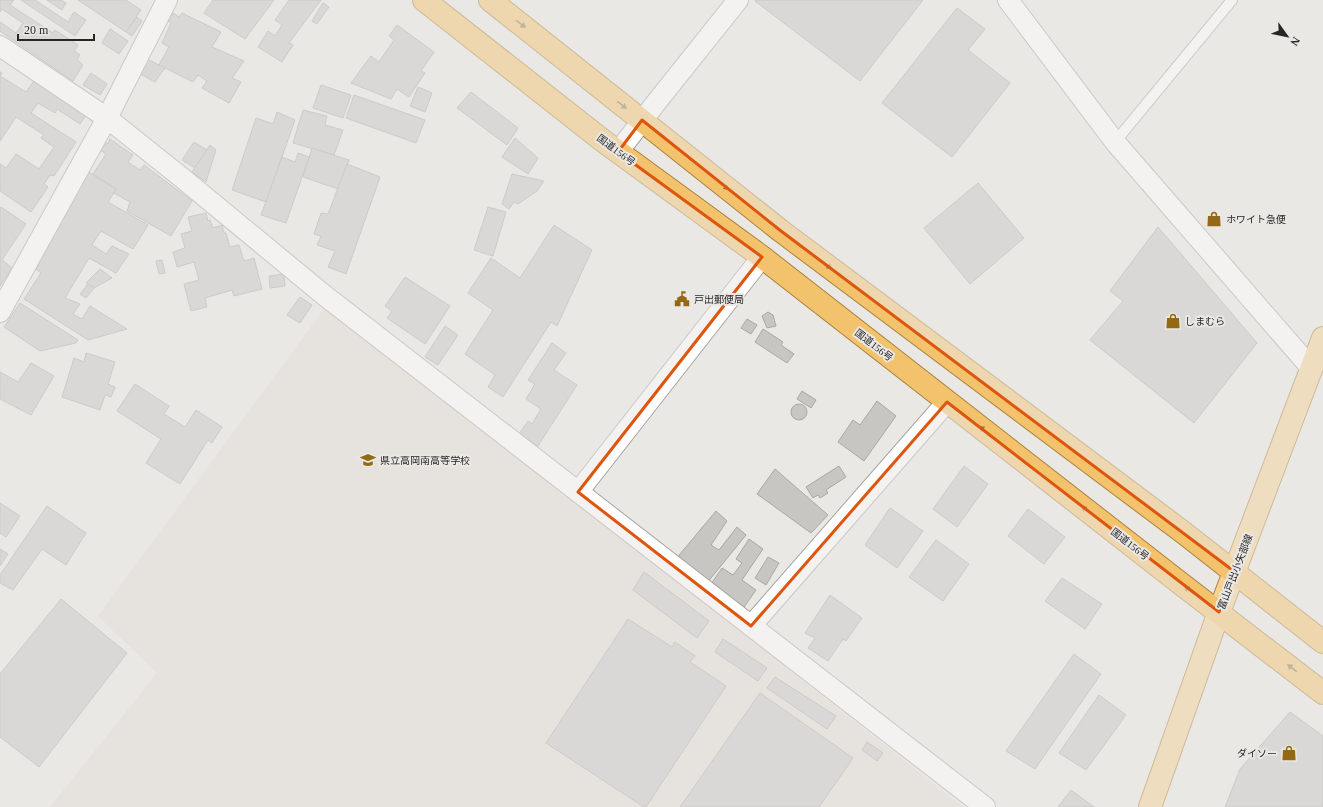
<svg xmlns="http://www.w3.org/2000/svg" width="1323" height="807" viewBox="0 0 1323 807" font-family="'Times New Roman','Noto Sans JP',serif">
	<rect width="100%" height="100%" fill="#eae8e5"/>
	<path fill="#e2dbd2" d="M327 305 963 807H50L157 673 98 616Z"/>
	<g fill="#c8c6c3" stroke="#aaa8a5">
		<path d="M0 0H14L10 5 53 33 55 30 78 45 74 51 80 55 77 60 83 65 73 81 0 31V22L16 33 23 23 2 9 0 12Z"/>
		<path d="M21 0H35L68 22 74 12 86 20 75 36Z"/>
		<path d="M47 0H61L66 3 62 10Z"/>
		<path d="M78 0H126L141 10 126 32Z"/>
		<path d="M213 0H274L245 39 204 13Z"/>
		<path d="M289 0H321L289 43 293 45 282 62 258 47 268 31 275 36 282 25 275 20Z"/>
		<path d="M756 0H923L860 81 755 1Z"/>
		<path d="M323 3 329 7 317 24 312 21Z"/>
		<path d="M957 8 985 29 968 50 1010 83 952 157 882 103Z"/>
		<path d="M173 13 179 17 182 13 221 32 212 47 244 61 232 78 241 82 229 103 202 88 207 81 198 75 193 82 159 65 169 47 162 43 171 23 168 21Z"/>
		<path d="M137 17 142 21 132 36 126 32Z"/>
		<path d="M397 25 434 52 421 71 425 73 409 97 397 89 391 99 351 83 371 56 379 62 394 40 389 36Z"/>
		<path d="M110 29 128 41 119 54 102 43Z"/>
		<path d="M145 58 165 68 155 82 135 71Z"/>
		<path d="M0 72 2 73 0 76 26 92 36 78 88 112 80 124 57 109 55 113 38 103 31 113 76 142 54 176 50 175 44 184 48 187 31 212 0 191V164L6 168 16 154 39 169 54 147 41 138 44 135 16 117 0 141Z"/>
		<path d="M91 73 107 84 100 95 83 85Z"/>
		<path d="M321 85 351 95 343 118 313 108Z"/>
		<path d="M418 87 432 93 425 112 410 106Z"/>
		<path d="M471 92 518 128 507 145 457 108Z"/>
		<path d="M354 95 425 120 416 143 346 118Z"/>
		<path d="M303 110 327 116 325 125 343 130 334 155 293 143Z"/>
		<path d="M277 112 295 120 266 202 232 190 256 118 273 124Z"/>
		<path d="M515 138 538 158 528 174 502 157Z"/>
		<path d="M110 139 133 155 128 162 140 170 144 165 192 201 171 236 127 211 130 202 114 193 116 189 93 174 106 154 99 149 103 141 108 144Z"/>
		<path d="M194 142 207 150 195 168 182 160Z"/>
		<path d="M210 145 216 150 206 182 192 172Z"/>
		<path d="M312 148 349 160 338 189 303 177Z"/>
		<path d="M298 153 309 157 286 223 261 215 282 157 295 162Z"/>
		<path d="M347 164 380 177 346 274 328 267 335 251 317 245 321 236 314 234 321 213 328 214Z"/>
		<path d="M87 171 116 189 108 202 148 225 133 249 101 231 92 245 106 254 112 246 129 254 116 273 89 258 65 298 80 304 73 314 82 319 90 306 127 329 88 340 24 299 41 273 36 269Z"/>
		<path d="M512 174 544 181 537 191 518 204 514 202 509 209 502 204Z"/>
		<path d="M978 183 1024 238 970 284 924 228Z"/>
		<path d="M1 207 26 224 2 260 12 268 0 286V209Z"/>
		<path d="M488 207 506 212 493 256 474 250Z"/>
		<path d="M206 213 208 221 210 220 213 228 222 225 224 233H226L230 247 239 245 244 261 254 258 262 289 234 296 232 290 205 298 207 307 191 311 184 284 199 280 194 262 177 267 173 252 185 248 181 234 192 231 188 217Z"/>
		<path d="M554 225 592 250 557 326 551 322 503 397 488 387 495 375 465 354 493 310 468 293 491 258 520 278Z"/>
		<path d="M1158 227 1257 343 1194 423 1090 340 1123 301 1110 291Z"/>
		<path d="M162 260 165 273 159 274 156 261Z"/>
		<path d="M100 269 112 278 94 288 86 283Z"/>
		<path d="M284 274 285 286 270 288 269 276Z"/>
		<path d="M405 277 450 306 425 344 387 318 392 311 385 306Z"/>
		<path d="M88 284 94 288 86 298 80 294Z"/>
		<path d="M300 297 312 305 300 323 287 315Z"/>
		<path d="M20 303 78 340 76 343 40 351 4 327Z"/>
		<path d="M768 312 773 315 776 326 767 328 762 316Z"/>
		<path d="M747 319 757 325 751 334 741 328Z"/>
		<path d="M445 326 458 335 438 365 425 357Z"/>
		<path d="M763 329 783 342 781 345 794 354 787 363 755 342Z"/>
		<path d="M552 343 566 353 554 370 577 385 538 446 519 434 528 421 532 424 541 409 526 399 535 384 528 380Z"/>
		<path d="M86 353 115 362 108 384 115 387 111 397 105 395 100 410 62 397 74 358 84 362Z"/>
		<path d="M31 363 54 376 31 415 0 399V372L18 382Z"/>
		<path d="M135 384 169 406 164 414 185 427 196 410 222 427 212 443 208 440 180 484 146 463 161 439 117 411Z"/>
		<path d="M802 391 816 400 811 408 797 399Z"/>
		<path d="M877 401 896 416 864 461 838 442 853 420 860 425Z"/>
		<circle cx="799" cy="412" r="8"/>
		<path d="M839 466 846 477 826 490 828 493 820 498 818 495 813 498 806 487Z"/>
		<path d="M964 466 988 484 957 527 933 509Z"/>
		<path d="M775 469 828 515 811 533 757 494Z"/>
		<path d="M0 503 20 516 6 537 0 533Z"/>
		<path d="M47 506 86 533 66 565 42 549 13 590 0 583V575Z"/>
		<path d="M890 508 923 531 897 568 865 545Z"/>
		<path d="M1028 509 1065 537 1044 564 1008 536Z"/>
		<path d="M716 511 727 521 711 545 719 550 737 527 746 535 707 583 675 560Z"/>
		<path d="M749 539 763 549 742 580 756 590 742 610 709 587 722 568 733 575 742 563 736 559Z"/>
		<path d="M936 540 969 564 943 601 909 577Z"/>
		<path d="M0 549 8 554 0 566Z"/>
		<path d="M768 557 779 563 766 585 755 578Z"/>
		<path d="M644 572 709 621 697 638 633 590Z"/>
		<path d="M1062 578 1102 604 1085 629 1045 601Z"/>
		<path d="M830 595 862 618 846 641 843 639 828 661 808 648 815 638 805 633Z"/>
		<path d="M61 599 127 653 39 767 0 737V674Z"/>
		<path d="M628 619 672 647 675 642 695 656 690 662 726 686 646 807H644L546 743Z"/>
		<path d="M723 639 767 668 758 681 715 652Z"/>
		<path d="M1074 654 1101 674 1035 769 1006 751Z"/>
		<path d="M775 677 836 716 827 729 767 688Z"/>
		<path d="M760 693 853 758 819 807H680Z"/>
		<path d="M1099 695 1126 715 1086 770 1059 753Z"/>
		<path d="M1290 712 1323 736V807H1225L1240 769Z"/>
		<path d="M867 742 883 753 877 761 862 750Z"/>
		<path d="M1071 790 1094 807H1058Z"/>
	</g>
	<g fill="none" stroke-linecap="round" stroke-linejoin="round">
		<g stroke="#a6a4a1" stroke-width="12">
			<path id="service" d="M1115 142 1232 0"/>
		</g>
		<g stroke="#a6a4a1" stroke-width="22">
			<g id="minor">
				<path d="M1008 0 1115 142 1312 369"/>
				<path d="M0 46 107 118 181 177 324 295 985 807"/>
				<path d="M618 152 655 104 738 0"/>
				<path d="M0 312 107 118 167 0"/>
				<path d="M578 492 762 257"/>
				<path d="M751 626 947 402"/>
			</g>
		</g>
		<g stroke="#aa823c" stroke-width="24">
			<path id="primary" d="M1150 807 1219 612 1323 338"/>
		</g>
		<g stroke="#aa823c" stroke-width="24">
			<g id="trunk">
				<path d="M424 0 602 140 762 257 1180 583 1323 693"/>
				<path d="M490 0 781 231 1184 533 1323 642"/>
			</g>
		</g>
		<use href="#service" stroke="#fff" stroke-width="10"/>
		<use href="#minor" stroke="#fff" stroke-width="20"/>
		<use href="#primary" stroke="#f6d191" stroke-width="22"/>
		<use href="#trunk" stroke="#f3c26c" stroke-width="22"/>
	</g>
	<defs><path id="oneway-solid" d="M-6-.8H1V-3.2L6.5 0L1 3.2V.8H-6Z"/></defs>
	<g fill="#8d7448">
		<use href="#oneway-solid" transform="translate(521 24) rotate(38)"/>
		<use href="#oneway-solid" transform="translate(622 105) rotate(38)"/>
		<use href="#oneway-solid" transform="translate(724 186) rotate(39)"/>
		<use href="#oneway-solid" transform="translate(827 265) rotate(37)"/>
		<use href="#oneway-solid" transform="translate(984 430) rotate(-142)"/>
		<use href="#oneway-solid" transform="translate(1086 510) rotate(-142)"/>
		<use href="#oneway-solid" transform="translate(1189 590) rotate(-143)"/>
		<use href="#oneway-solid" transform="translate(1292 668) rotate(-142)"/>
	</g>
	<path d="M0 0H1323V807H0ZM642 120 781 231 1235 572 1219 612 947 402 751 626 578 492 762 257 618 152Z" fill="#eae8e5" fill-opacity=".55" fill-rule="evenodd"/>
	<path fill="none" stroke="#de560d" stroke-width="3" stroke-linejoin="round" d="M642 120 781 231 1235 572 1219 612 947 402 751 626 578 492 762 257 618 152Z"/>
	<defs>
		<g id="shop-bare" transform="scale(1.2)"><path d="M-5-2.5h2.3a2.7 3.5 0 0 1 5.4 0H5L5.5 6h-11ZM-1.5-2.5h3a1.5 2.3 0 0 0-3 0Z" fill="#946914" stroke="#eae8e5" stroke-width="2.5" paint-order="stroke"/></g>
		<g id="civic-bare" transform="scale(1.2)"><path d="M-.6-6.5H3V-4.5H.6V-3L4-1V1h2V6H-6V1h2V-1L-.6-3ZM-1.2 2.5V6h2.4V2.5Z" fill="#946914" stroke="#eae8e5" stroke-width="2.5" paint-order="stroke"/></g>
		<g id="school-bare" transform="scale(1.2)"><path d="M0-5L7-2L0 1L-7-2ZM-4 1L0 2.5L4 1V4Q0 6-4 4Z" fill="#946914" stroke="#eae8e5" stroke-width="2.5" paint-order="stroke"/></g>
	</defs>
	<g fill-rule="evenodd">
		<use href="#shop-bare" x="1214" y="219"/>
		<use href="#civic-bare" x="682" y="299"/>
		<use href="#shop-bare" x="1173" y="321"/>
		<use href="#school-bare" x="368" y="460"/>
		<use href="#shop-bare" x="1289" y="753"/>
	</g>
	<g text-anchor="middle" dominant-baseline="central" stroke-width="4" stroke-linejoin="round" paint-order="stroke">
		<g font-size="10" fill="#272625" stroke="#eae8e5">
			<text transform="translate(616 150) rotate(37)">国道156号</text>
			<text transform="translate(874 345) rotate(38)">国道156号</text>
			<text transform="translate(1130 544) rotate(38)">国道156号</text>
			<text transform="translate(1235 572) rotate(-69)">富山戸出小矢部線</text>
		</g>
		<g font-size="10" fill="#272625" stroke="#eae8e5" text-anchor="start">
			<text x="1226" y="219">ホワイト急便</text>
			<text x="694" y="299">戸出郵便局</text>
			<text x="1185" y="321">しまむら</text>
			<text x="380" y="460">県立高岡南高等学校</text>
			<text x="1277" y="753" text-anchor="end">ダイソー</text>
		</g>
	</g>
	<g transform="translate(1287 36) rotate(123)" stroke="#eae8e5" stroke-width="3" paint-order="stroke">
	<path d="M0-3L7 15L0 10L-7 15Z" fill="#272625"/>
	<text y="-6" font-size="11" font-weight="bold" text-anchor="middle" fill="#272625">N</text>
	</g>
	<path d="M18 34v6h76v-6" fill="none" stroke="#272625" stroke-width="2"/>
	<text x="24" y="34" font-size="12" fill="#272625" stroke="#eae8e5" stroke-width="3" paint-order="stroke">20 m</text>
</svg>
